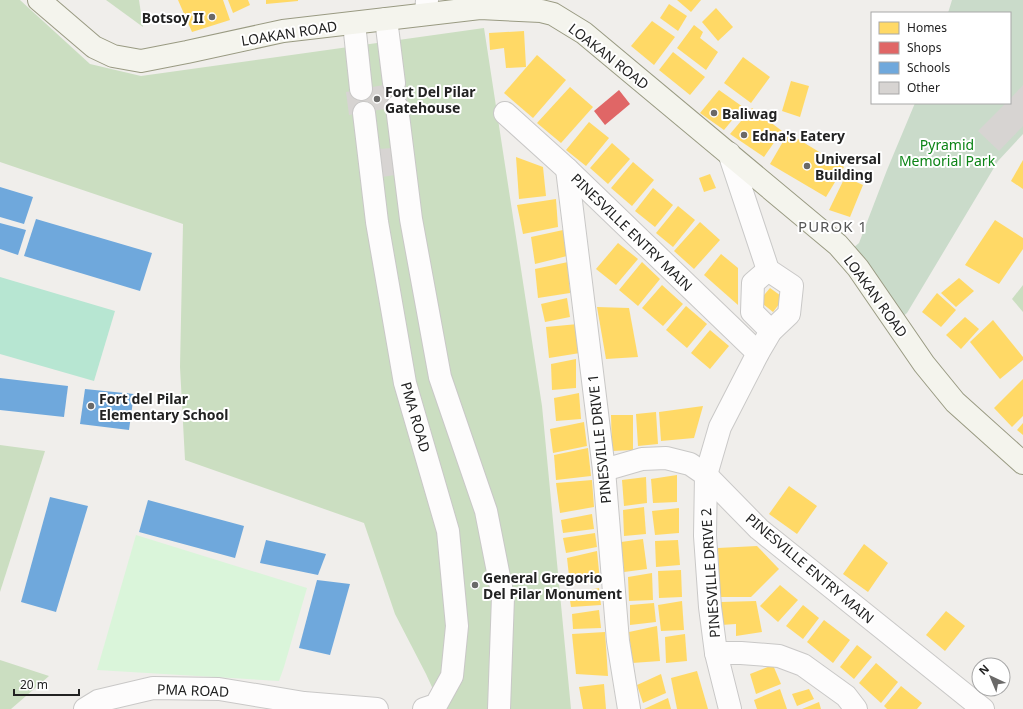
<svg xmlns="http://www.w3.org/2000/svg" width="1023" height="709" viewBox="0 0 1023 709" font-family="'Noto Sans',sans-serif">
	<rect width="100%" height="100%" fill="#f0eeeb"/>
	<g fill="#cbdec1">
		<path d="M0 0H20L90 64 141 76 484 28 542 406 571 709H442L426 674 395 614 364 523 185 460 180 367 183 224 0 162Z"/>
		<path d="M106 0H139L143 27Z"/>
		<path d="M1023 285V312L1012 299Z"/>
		<path d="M0 445 45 451 0 592Z"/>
		<path d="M0 660 49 676 11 709H0Z"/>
	</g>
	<path fill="#cadbca" d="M952 0H1023V134L998 161 907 313 902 317 852 249 859 243 887 170 915 103H1010V13H948Z"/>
	<path fill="#daf5da" d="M136 535 307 588 284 667 279 681 97 670Z"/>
	<path fill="#b7e6d2" d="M0 277 115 311 94 381 0 354Z"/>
	<g fill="#ffd966">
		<path d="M178 0H223L230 20 192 32Z"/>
		<path d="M228 0H248L250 5 233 13Z"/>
		<path d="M266 0H298V1L266 4Z"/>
		<path d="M677 0H701L691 12Z"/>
		<path d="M669 4 687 16 678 31 660 18Z"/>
		<path d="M716 8 733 27 718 41 702 22Z"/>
		<path d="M652 21 675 37 654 65 631 46Z"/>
		<path d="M694 25 703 32 700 38 718 52 706 70 677 48Z"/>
		<path d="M524 31 526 67 506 68 504 48 490 50 489 33Z"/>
		<path d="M673 52 705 77 690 95 659 70Z"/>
		<path d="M537 55 566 80 533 118 504 93Z"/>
		<path d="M743 57 770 77 751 103 724 83Z"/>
		<path d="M791 81 809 86 800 117 782 111Z"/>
		<path d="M570 87 593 107 561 143 537 123Z"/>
		<path d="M719 90 743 107 724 130 700 113Z"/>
		<path d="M752 108 782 131 764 157 730 134Z"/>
		<path d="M589 122 609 138 586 166 566 150Z"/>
		<path d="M788 133 844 167 826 197 770 164Z"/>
		<path d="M612 143 630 159 608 184 590 168Z"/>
		<path d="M516 157 543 167 546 196 519 199Z"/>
		<path d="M1023 160V189L1011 181Z"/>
		<path d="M633 162 654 180 632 206 611 188Z"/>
		<path d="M710 174 716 188 704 192 699 178Z"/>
		<path d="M845 177 863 185 850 217 829 210Z"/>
		<path d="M653 188 673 205 655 227 635 211Z"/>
		<path d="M556 199 558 227 523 234 517 205Z"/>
		<path d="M678 206 695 220 673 247 656 233Z"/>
		<path d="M995 220 1023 238V249L999 284 965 265Z"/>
		<path d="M700 222 720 240 694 269 674 251Z"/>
		<path d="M563 230 567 256 535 264 531 237Z"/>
		<path d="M618 243 638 259 616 285 596 269Z"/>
		<path d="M721 254 738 268V305L704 275Z"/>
		<path d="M568 262 570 293 538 298 535 269Z"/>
		<path d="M642 262 660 279 638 306 619 290Z"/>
		<path d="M959 278 974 291 956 307 941 293Z"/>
		<path d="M662 285 683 304 663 326 642 308Z"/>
		<path d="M770 288 784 298 773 312 759 301Z"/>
		<path d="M937 293 956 310 941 327 922 312Z"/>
		<path d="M567 298 570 317 545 322 541 304Z"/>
		<path d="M686 306 707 324 687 348 666 330Z"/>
		<path d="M597 307 629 308 638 357 606 359Z"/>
		<path d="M965 317 979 329 961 349 946 335Z"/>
		<path d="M993 320 1023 357V360L1000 379 970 342Z"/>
		<path d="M578 324 580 353 549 358 546 327Z"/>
		<path d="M710 330 729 346 710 369 691 353Z"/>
		<path d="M576 359V388L552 390 551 364Z"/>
		<path d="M1023 379V416L1012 427 994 408Z"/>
		<path d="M579 393 581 419 556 421 554 398Z"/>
		<path d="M703 406 694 438 661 441 659 412Z"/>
		<path d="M656 412 658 444 638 446 636 414Z"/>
		<path d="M611 415H633V450L612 451Z"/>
		<path d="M584 422 587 446 553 453 550 429Z"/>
		<path d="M1023 423V435L1017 430Z"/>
		<path d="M588 448 591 476 556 480 554 455Z"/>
		<path d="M677 475V502L653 503 651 479Z"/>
		<path d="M646 477 647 503 624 506 622 480Z"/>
		<path d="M592 480 594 507 560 513 556 483Z"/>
		<path d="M789 486 817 506 797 534 769 514Z"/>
		<path d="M644 507 646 534 624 536 623 510Z"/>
		<path d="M679 508V533L655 535 652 511Z"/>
		<path d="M592 514 594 529 563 533 561 520Z"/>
		<path d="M595 533 597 547 566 553 563 538Z"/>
		<path d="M643 539 647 569 624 572 621 542Z"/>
		<path d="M678 540 680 565 656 567 655 541Z"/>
		<path d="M864 544 888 563 868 592 843 574Z"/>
		<path d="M757 546 779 569 751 597H720L718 548Z"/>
		<path d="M597 551 600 581 570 585 567 558Z"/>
		<path d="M681 570 682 597 659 598 658 571Z"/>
		<path d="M652 573 653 600 629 601 628 577Z"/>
		<path d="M780 585 798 600 778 622 760 606Z"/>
		<path d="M599 588 601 605 571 607 569 594Z"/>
		<path d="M682 601 684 630 661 631 658 605Z"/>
		<path d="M756 601 762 632 736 636V624L721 625V602Z"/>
		<path d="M654 603 656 622 630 625V605Z"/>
		<path d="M803 605 819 618 803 639 786 626Z"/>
		<path d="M599 610 601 628 573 629 572 614Z"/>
		<path d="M946 611 965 626 945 651 926 635Z"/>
		<path d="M824 620 850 640 833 663 807 642Z"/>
		<path d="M657 626 660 661 632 663 629 632Z"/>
		<path d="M605 632 608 676 576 674 572 634Z"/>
		<path d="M685 634 687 661 666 663 665 637Z"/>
		<path d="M857 645 872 657 854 679 840 667Z"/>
		<path d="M876 663 898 682 881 703 859 683Z"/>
		<path d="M773 665 781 684 756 694 750 674Z"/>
		<path d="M697 671 708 709H677L671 678Z"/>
		<path d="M661 674 666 693 643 703 637 685Z"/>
		<path d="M604 684 606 709H583L579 687Z"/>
		<path d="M901 686 922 703 917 709H887L884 706Z"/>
		<path d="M780 689 787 709H757L754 700Z"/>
		<path d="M809 689 814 699 797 706 792 694Z"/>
		<path d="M668 698 671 709H644Z"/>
		<path d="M819 702 821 709H802Z"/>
	</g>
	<path fill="#e06666" d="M619 90 630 104 605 125 594 111Z"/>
	<g fill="#6fa8dc">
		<path d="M0 187 33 197 24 224 0 217Z"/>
		<path d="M36 219 152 253 140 291 24 256Z"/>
		<path d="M0 223 26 230 18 255 0 249Z"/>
		<path d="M0 378 68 386 64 417 0 410Z"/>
		<path d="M85 389 134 394 129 430 80 424Z"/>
		<path d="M50 497 88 506 56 612 21 602Z"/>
		<path d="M148 500 244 526 235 558 139 532Z"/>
		<path d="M266 540 326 554 318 575 260 563Z"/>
		<path d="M317 580 350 584 330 655 299 648Z"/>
	</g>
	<g fill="#d7d4d2">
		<path d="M405 81 408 105 349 115 346 92Z"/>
		<path d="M1023 85V126L999 151 978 131 1006 103H1010V99Z"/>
		<path d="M392 148 395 175 382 177 378 149Z"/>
	</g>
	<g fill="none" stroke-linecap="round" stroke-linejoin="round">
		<g stroke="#c9c8c7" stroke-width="24">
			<g id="street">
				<path d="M426 14 427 0"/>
				<path d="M386 19 394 83"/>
				<path d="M354 23 361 89"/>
				<path d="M397 107 411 219 440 377 486 511 503 597 499 709"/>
				<path d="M364 113 377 222 405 383 448 531 457 626 452 676 436 705 424 709"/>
				<path d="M505 113 567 169 758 353"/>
				<path d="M729 153 768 270 792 286 789 314 771 331 758 353 720 427 706 475 705 536 710 607 716 653 730 709"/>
				<path d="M567 169 604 470 618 641 629 709"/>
				<path d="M768 270 753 283 752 312 771 331"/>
				<path d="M604 470 642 459 666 458 690 464 706 475 759 529 983 709"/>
				<path d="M716 653H741L779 656 803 665 846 696 856 709"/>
				<path d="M85 709 98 701 153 688 219 689 304 703 377 709"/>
			</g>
		</g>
		<g stroke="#999a82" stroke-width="24">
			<path id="secondary" d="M39 0 94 47 113 56 141 61 187 52 283 31 480 8 541 11 553 14 584 33 838 245 858 268 924 364 955 402 1023 463"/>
		</g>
		<use href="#street" stroke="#fdfcfc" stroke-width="22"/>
		<use href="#secondary" stroke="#f4f4ed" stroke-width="22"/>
	</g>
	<g fill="#6a6968" stroke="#fff" stroke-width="1.5">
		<circle cx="212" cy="17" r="4"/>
		<circle cx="377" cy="99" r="4"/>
		<circle cx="714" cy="113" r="4"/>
		<circle cx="744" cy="135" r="4"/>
		<circle cx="807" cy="166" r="4"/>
		<circle cx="91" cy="406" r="4"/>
		<circle cx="475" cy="585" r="4"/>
	</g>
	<g text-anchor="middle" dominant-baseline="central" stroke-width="4" stroke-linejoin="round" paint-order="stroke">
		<g font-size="14" font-weight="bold" fill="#222" stroke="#fff" text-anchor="start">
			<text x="204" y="17" text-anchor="end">Botsoy II</text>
			<text x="385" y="91">Fort Del Pilar<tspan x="385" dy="16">Gatehouse</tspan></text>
			<text x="722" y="113">Baliwag</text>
			<text x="752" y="135">Edna's Eatery</text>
			<text x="815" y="158">Universal<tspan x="815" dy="16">Building</tspan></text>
			<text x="99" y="398">Fort del Pilar<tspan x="99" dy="16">Elementary School</tspan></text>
			<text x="483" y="577">General Gregorio<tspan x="483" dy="16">Del Pilar Monument</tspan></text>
		</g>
		<g font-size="14" fill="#222" stroke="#fff">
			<text transform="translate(289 33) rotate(-9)">LOAKAN ROAD</text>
			<text transform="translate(609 56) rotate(38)">LOAKAN ROAD</text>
			<text transform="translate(632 232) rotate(44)">PINESVILLE ENTRY MAIN</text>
			<text transform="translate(876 296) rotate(54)">LOAKAN ROAD</text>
			<text transform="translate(416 417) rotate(74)">PMA ROAD</text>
			<text transform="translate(599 439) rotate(-96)">PINESVILLE DRIVE 1</text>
			<text transform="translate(810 568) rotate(40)">PINESVILLE ENTRY MAIN</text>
			<text transform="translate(710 573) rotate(-94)">PINESVILLE DRIVE 2</text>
			<text transform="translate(193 690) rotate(2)">PMA ROAD</text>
		</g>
		<g font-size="14" fill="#0c8416" stroke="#fff">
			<text x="947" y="144">Pyramid<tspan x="947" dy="16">Memorial Park</tspan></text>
		</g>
		<g font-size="15" letter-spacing="1" fill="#555" stroke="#fff">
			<text x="833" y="226">PUROK 1</text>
		</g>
	</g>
	<rect x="871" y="12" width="140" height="92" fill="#ffffff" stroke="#a7a7a7"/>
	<rect x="879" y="22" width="20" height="12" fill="#ffd966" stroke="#a7a7a7"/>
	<text x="907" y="32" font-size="12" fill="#222222">Homes</text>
	<rect x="879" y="42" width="20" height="12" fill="#e06666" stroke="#a7a7a7"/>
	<text x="907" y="52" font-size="12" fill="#222222">Shops</text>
	<rect x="879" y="62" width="20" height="12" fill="#6fa8dc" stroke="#a7a7a7"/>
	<text x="907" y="72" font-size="12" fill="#222222">Schools</text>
	<rect x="879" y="82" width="20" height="12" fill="#d7d4d2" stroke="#a7a7a7"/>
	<text x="907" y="92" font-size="12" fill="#222222">Other</text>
	<g transform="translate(991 677) rotate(316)"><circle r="19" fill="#ffffff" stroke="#a7a7a7"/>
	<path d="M0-3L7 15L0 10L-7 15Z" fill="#6a6968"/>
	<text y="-6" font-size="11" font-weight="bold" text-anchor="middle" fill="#222222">N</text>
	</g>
	<path d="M14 689v6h65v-6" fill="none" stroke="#222222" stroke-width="2"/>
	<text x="20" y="689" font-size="12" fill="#222222" stroke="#ffffff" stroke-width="3" paint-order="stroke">20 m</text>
</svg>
